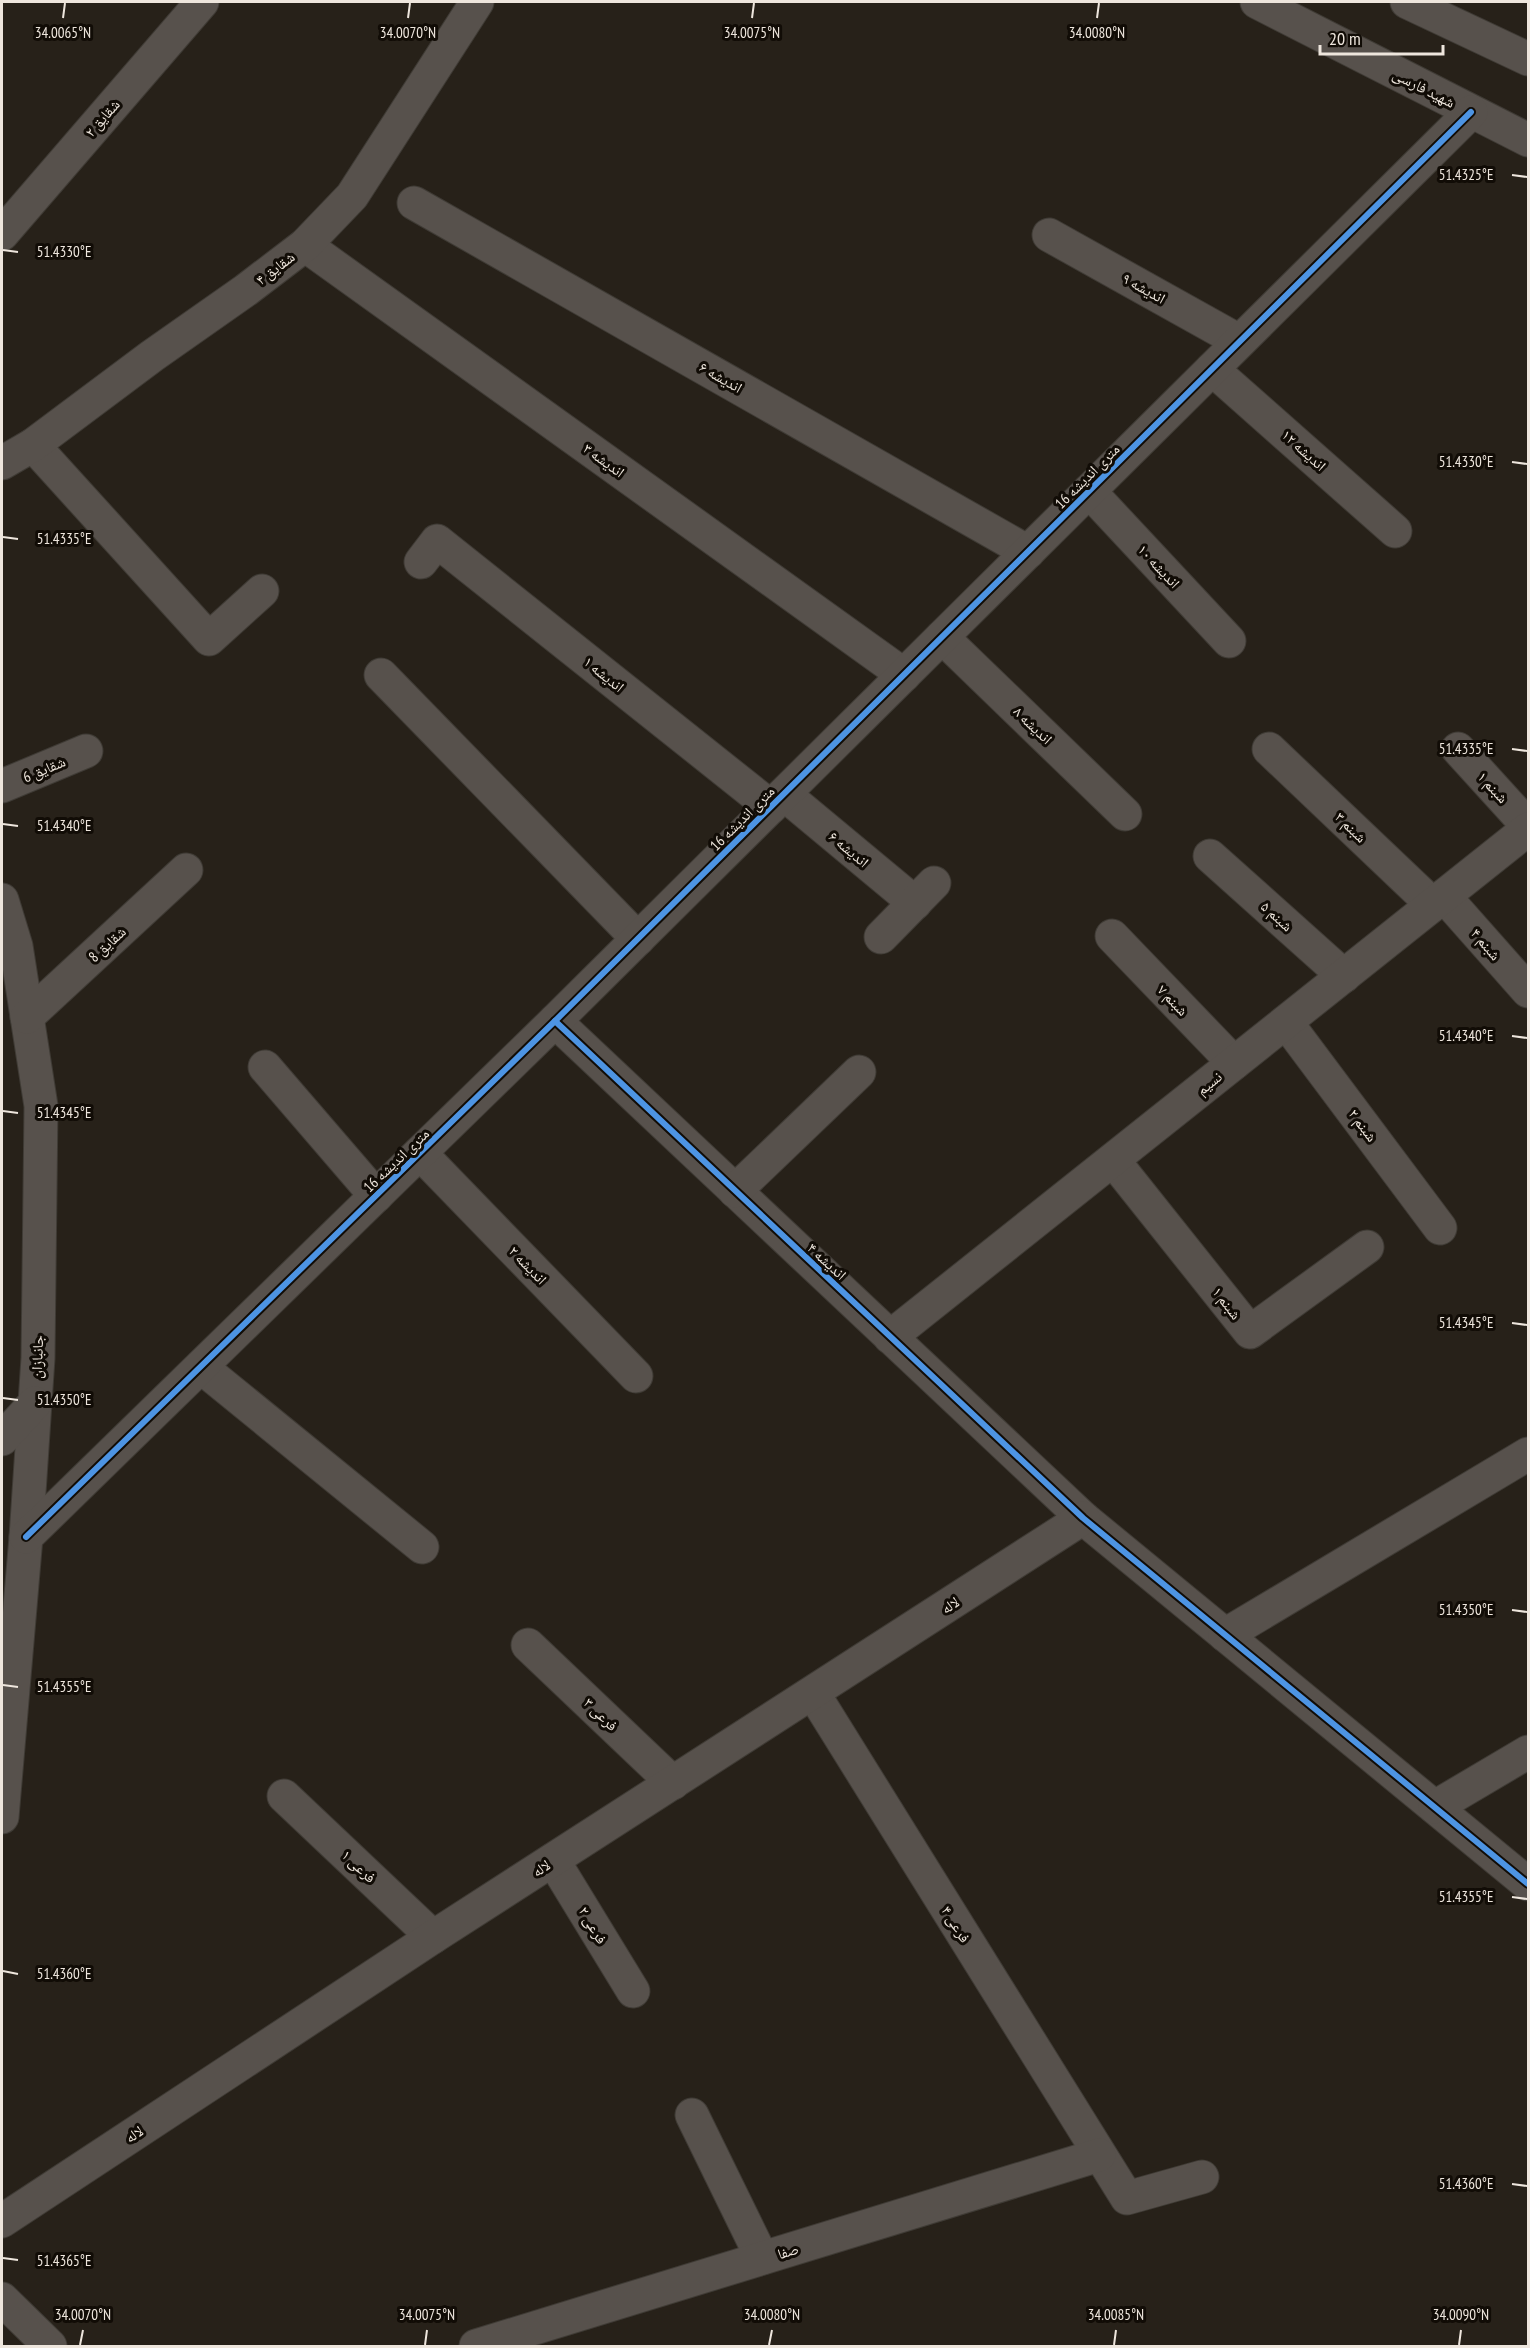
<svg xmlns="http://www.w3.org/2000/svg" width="1530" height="2348" viewBox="0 0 1530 2348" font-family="'PT Sans Narrow','Noto Naskh Arabic',sans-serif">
	<rect width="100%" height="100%" fill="#272119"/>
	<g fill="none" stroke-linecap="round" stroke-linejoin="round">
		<g stroke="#3f3b35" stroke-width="35">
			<g id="minor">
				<path d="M1257 2 1528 140"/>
				<path d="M1407 2 1528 59"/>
				<path d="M414 203 1028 552"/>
				<path d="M2 234 202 2"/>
				<path d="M1049 235 1239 341"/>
				<path d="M305 245 904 675"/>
				<path d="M1212 369 1395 531"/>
				<path d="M33 445 209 639 262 591"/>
				<path d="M2 463 33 445 152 356 246 290 305 245 352 196 477 2"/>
				<path d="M1089 491 1229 641"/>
				<path d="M421 562 437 541 771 807"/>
				<path d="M942 637 1125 814"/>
				<path d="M381 675 638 939"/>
				<path d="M1269 749 1433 905"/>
				<path d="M1458 749 1528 826"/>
				<path d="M2 786 86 751"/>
				<path d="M784 794 915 903"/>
				<path d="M1210 856 1344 976"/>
				<path d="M1444 896 1528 991"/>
				<path d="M2 900 16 946 41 1106 38 1358 26 1537 2 1817"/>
				<path d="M1112 936 1234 1063"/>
				<path d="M881 937 934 883"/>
				<path d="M27 1017 186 870"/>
				<path d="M555 1021 1083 1518 1528 1884"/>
				<path d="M1286 1022 1440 1228"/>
				<path d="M265 1067 376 1196"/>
				<path d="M420 1153 636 1376"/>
				<path d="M1113 1160 1250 1332 1367 1247"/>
				<path d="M735 1191 859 1072"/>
				<path d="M890 1337 1528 829"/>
				<path d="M201 1367 422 1547"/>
				<path d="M2 1439 35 1403"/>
				<path d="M26 1537 555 1021 1471 112"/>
				<path d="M1225 1635 1528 1454"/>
				<path d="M528 1645 673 1783"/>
				<path d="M813 1693 1127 2198 1202 2177"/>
				<path d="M284 1796 433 1937"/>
				<path d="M1435 1807 1528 1752"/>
				<path d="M553 1860 633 1991"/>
				<path d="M692 2115 762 2258"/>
				<path d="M2 2221 433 1937 1083 1518"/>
				<path d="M2 2299 50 2346"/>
				<path d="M476 2346 1099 2155"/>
			</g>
		</g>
		<use href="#minor" stroke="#57514c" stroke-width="33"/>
		<g stroke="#110c06" stroke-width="10">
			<g id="cycleway">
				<path d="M555 1021 1083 1518 1528 1884"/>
				<path d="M26 1537 555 1021 1471 112"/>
			</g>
		</g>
		<use href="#cycleway" stroke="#4d94e3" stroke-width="6"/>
	</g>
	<path fill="none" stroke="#eee6dd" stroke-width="2" d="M63 18 65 3M408 18 410 3M752 18 754 3M1097 18 1099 3M1512 175 1527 177M3 250 18 252M1512 462 1527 464M3 537 18 539M1512 749 1527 751M3 824 18 826M1512 1036 1527 1038M3 1111 18 1113M1512 1323 1527 1325M3 1398 18 1400M1512 1610 1527 1612M3 1685 18 1687M1512 1897 1527 1899M3 1971 18 1974M1512 2184 1527 2186M3 2258 18 2260M80 2345 83 2330M425 2345 427 2330M769 2345 772 2330M1114 2345 1116 2330M1459 2345 1461 2330"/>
	<g text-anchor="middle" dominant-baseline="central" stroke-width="6" stroke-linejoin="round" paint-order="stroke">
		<g font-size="15" fill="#eee6dd" stroke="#110c06">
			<text transform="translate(1424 88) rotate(27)">شهید فارسی</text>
			<text transform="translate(102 118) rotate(-49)">شقایق ۲</text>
			<text transform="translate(275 268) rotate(-37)">شقایق ۴</text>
			<text transform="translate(1144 288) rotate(29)">اندیشه ۹</text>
			<text transform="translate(721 377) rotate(30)">اندیشه ۶</text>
			<text transform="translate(1304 450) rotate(42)">اندیشه ۱۲</text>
			<text transform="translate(604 460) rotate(36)">اندیشه ۳</text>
			<text transform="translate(1087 476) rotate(-45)">16 متری اندیشه</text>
			<text transform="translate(1159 566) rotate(47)">اندیشه ۱۰</text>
			<text transform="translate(604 674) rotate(39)">اندیشه ۱</text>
			<text transform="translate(1033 725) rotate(44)">اندیشه ۸</text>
			<text transform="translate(44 769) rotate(-23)">شقایق 6</text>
			<text transform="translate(1493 787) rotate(47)">شبنم ۱</text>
			<text transform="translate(742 818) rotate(-45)">16 متری اندیشه</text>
			<text transform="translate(1351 827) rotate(44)">شبنم ۳</text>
			<text transform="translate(849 849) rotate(40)">اندیشه ۶</text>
			<text transform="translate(1277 916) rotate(42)">شبنم ۵</text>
			<text transform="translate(107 944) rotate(-43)">شقایق 8</text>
			<text transform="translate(1486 944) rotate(49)">شبنم ۴</text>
			<text transform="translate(1173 1000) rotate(46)">شبنم ۷</text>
			<text transform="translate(1209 1083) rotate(-39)">نسیم</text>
			<text transform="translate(1363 1125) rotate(53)">شبنم ۲</text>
			<text transform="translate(396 1160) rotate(-44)">16 متری اندیشه</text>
			<text transform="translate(827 1261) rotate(43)">اندیشه ۴</text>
			<text transform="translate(528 1265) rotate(46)">اندیشه ۲</text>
			<text transform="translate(1227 1303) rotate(52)">شبنم ۱</text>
			<text transform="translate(37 1357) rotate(-88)">جانبازان</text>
			<text transform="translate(950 1605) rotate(-33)">لاله</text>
			<text transform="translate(601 1714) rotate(44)">فرعی ۳</text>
			<text transform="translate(359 1866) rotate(43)">فرعی ۱</text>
			<text transform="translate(541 1868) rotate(-33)">لاله</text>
			<text transform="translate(956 1924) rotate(58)">فرعی ۴</text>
			<text transform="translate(593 1925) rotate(59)">فرعی ۲</text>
			<text transform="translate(134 2134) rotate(-33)">لاله</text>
			<text transform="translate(788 2251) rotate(-17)">صفا</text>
		</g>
	</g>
	<g font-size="15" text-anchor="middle" fill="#eee6dd" stroke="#110c06" stroke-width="6" stroke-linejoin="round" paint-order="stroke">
		<text x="63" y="38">34.0065°N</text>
		<text x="408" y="38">34.0070°N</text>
		<text x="752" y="38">34.0075°N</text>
		<text x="1097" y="38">34.0080°N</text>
		<text x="1466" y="180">51.4325°E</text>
		<text x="64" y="257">51.4330°E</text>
		<text x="1466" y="467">51.4330°E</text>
		<text x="64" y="544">51.4335°E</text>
		<text x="1466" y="754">51.4335°E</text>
		<text x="64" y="831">51.4340°E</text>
		<text x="1466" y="1041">51.4340°E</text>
		<text x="64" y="1118">51.4345°E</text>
		<text x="1466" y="1328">51.4345°E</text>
		<text x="64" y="1405">51.4350°E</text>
		<text x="1466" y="1615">51.4350°E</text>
		<text x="64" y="1692">51.4355°E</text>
		<text x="1466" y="1902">51.4355°E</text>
		<text x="64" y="1979">51.4360°E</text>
		<text x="1466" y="2189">51.4360°E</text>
		<text x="64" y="2266">51.4365°E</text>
		<text x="83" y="2320">34.0070°N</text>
		<text x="427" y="2320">34.0075°N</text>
		<text x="772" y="2320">34.0080°N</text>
		<text x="1116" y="2320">34.0085°N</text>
		<text x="1461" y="2320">34.0090°N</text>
	</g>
	<rect width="1530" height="2348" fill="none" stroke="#eee6dd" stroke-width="6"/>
	<path d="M1320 45v9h123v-9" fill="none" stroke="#eee6dd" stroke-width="3"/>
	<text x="1329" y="45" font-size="18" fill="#eee6dd" stroke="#110c06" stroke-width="4.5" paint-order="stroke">20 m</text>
</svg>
